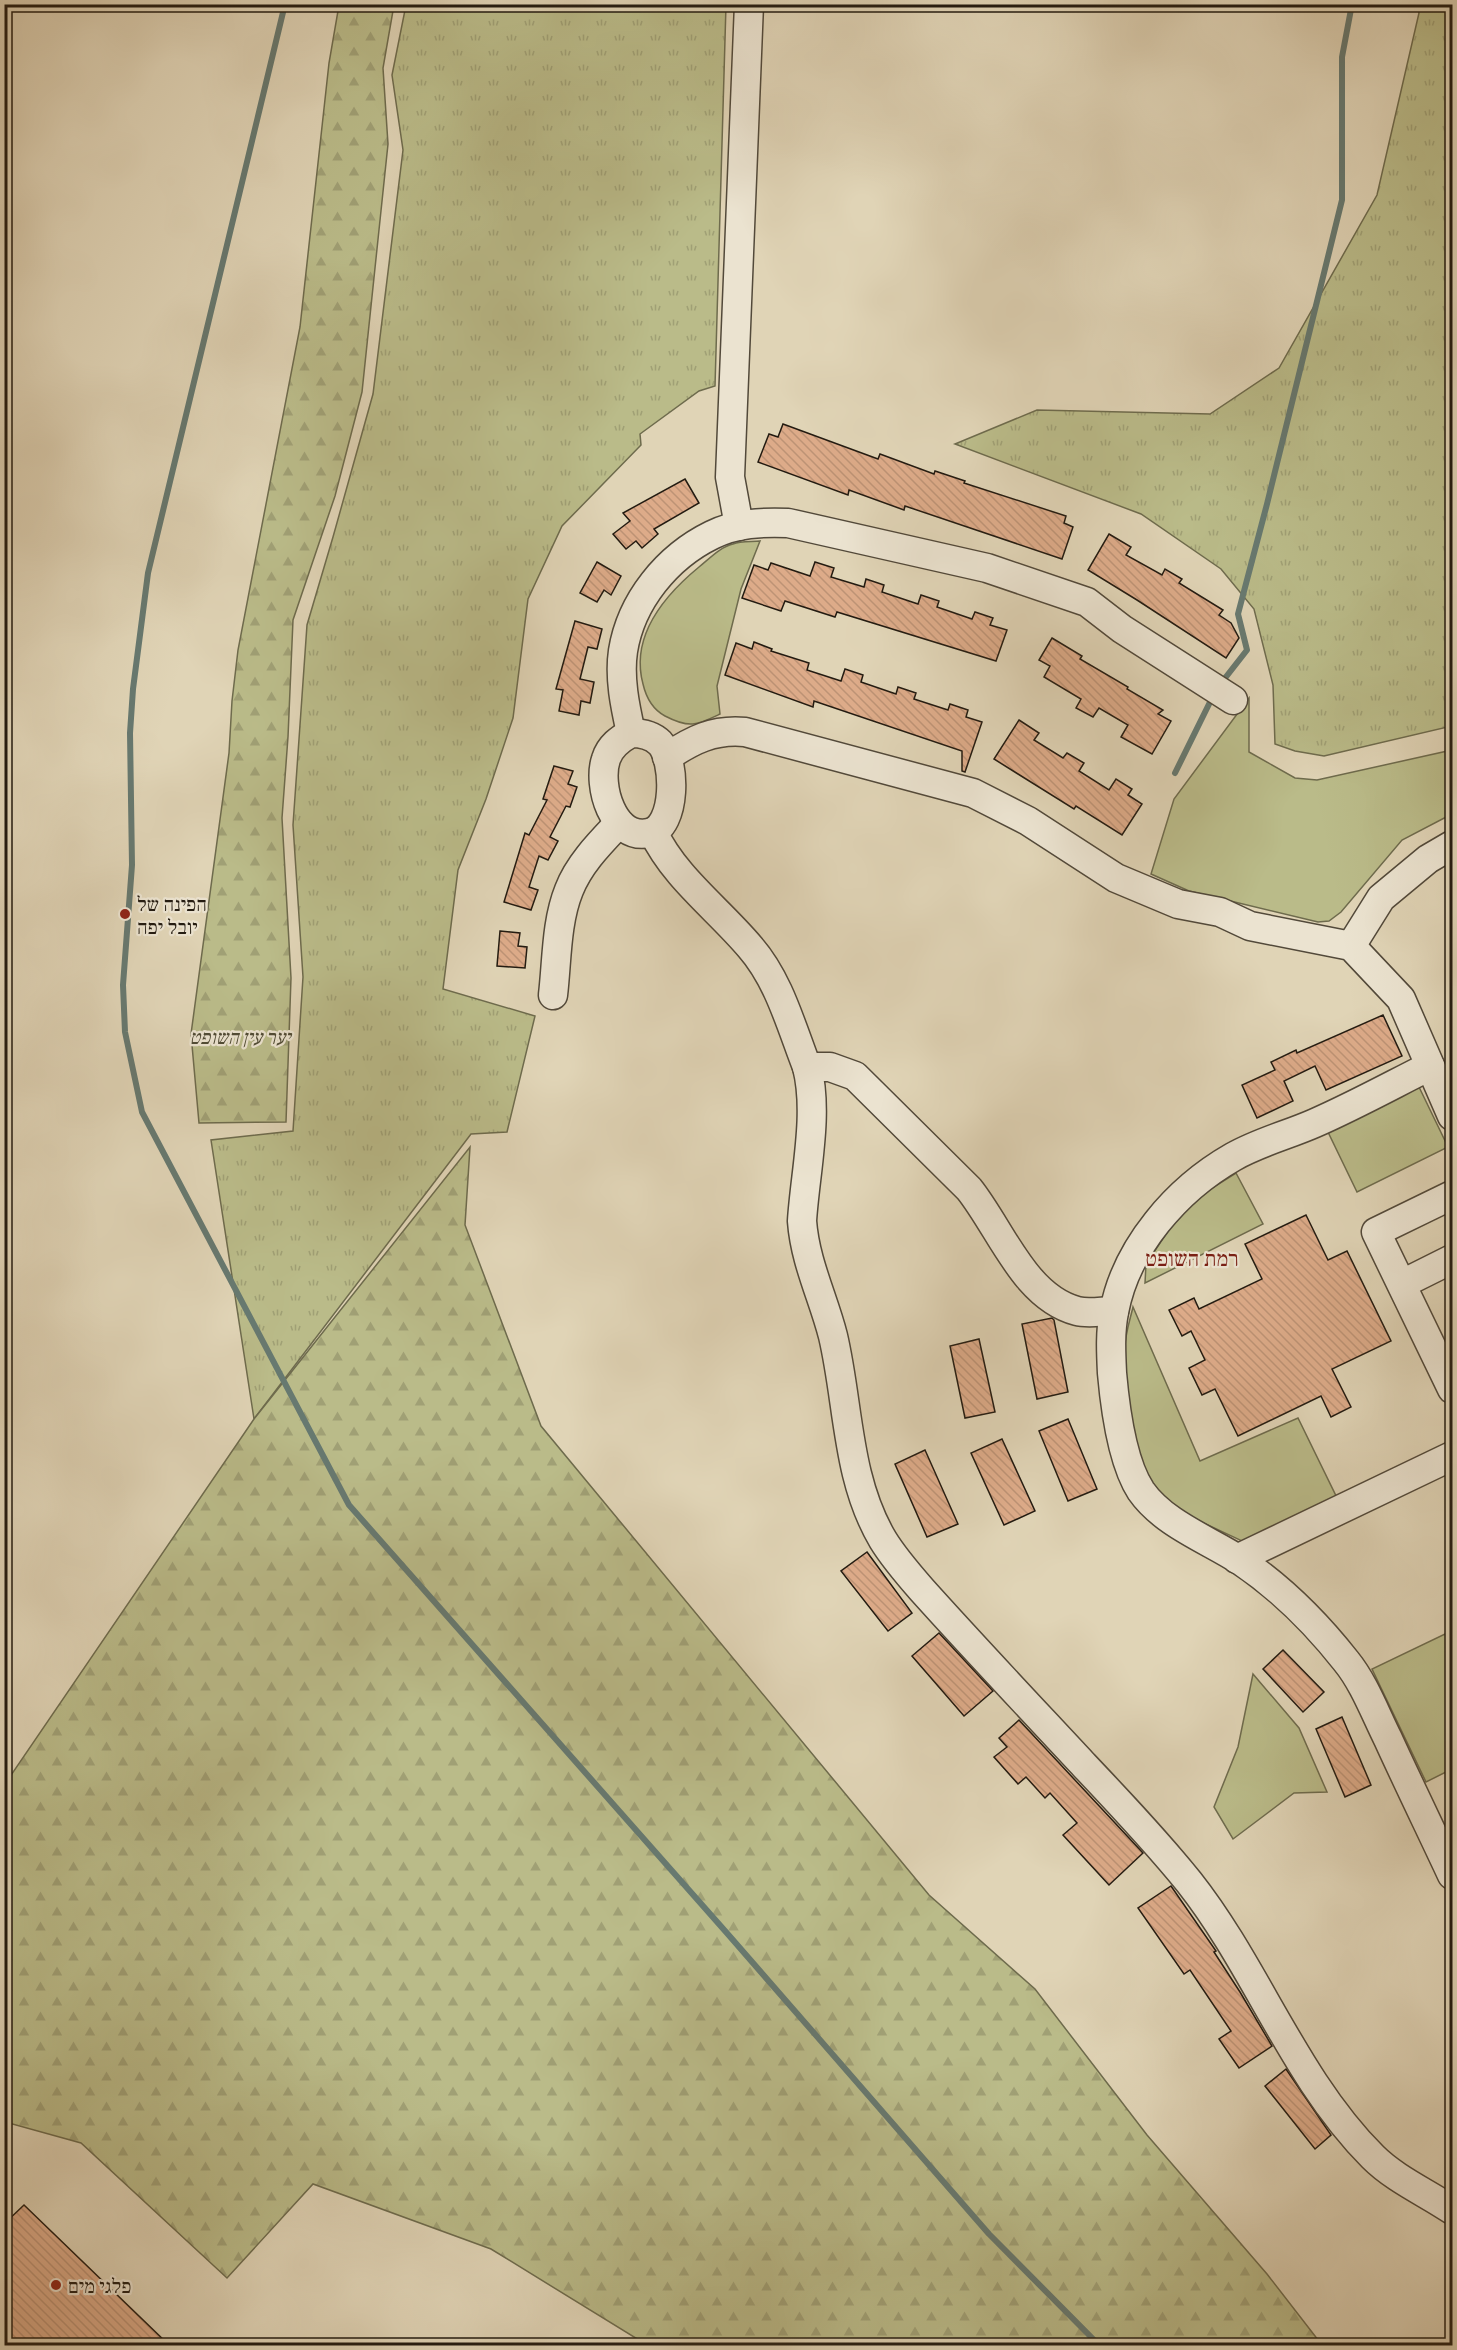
<svg xmlns="http://www.w3.org/2000/svg" width="1457" height="2350" viewBox="0 0 1457 2350" font-family="'Gentium Book Plus','Frank Ruhl Libre',serif">
	<defs>
		<pattern id="grass-tufts" width="24" height="20" patternUnits="userSpaceOnUse" patternTransform="scale(1.5)"><rect width="24" height="20" fill="#babb89"/><path d="M3 7l-1-3M5 7V3M7 7l1-3M15 17l-1-3M17 17v-4M19 17l1-3" fill="none" stroke="#a0a075"/></pattern>
		<pattern id="forest-firs" width="22" height="20" patternUnits="userSpaceOnUse" patternTransform="scale(1.5)"><rect width="22" height="20" fill="#babb89"/><path d="M5 1l3.5 6h-7zM16 11l3.5 6h-7z" fill="#a0a075"/></pattern>
		<pattern id="building-back-hatch" width="6" height="6" patternUnits="userSpaceOnUse" patternTransform="scale(1.5)"><rect width="6" height="6" fill="#ddab89"/><path d="M-1 5l2 2M0 0l6 6M5-1l2 2" fill="none" stroke="#bd9375"/></pattern>
	</defs>
	<rect width="100%" height="100%" fill="#e0d4b6"/>
	<filter id="stains"><feTurbulence type="fractalNoise" baseFrequency=".00333" numOctaves="4"/><feColorMatrix values="0 0 0 0 .2 0 0 0 0 .09 0 0 0 0 .02 0 0 0 .5 -.17"/></filter>
	<radialGradient id="worn" r=".72"><stop offset=".6" stop-color="#630" stop-opacity="0"/><stop offset="1" stop-color="#630" stop-opacity=".3"/></radialGradient>
	<g fill="url(#grass-tufts)" stroke="#6e6b4d" stroke-width="1.5">
		<path d="M406 5H726L715 386 699 391 640 434 641 445 562 526 528 599 513 718 486 799 458 870 443 989 535 1016 507 1132 471 1134 254 1419 211 1140 293 1131 303 977 293 825 307 625 333 537 373 394 403 150 392 75Z"/>
		<path d="M1417 5H1452V726L1324 756 1295 751 1275 744 1273 685 1254 609 1221 569 1141 514 955 444 1037 410 1210 414 1279 368 1377 195 1419 13Z"/>
	</g>
	<g fill="url(#forest-firs)" stroke="#6e6b4d" stroke-width="1.5">
		<path d="M339 5H394L383 68 388 144 362 392 335 496 293 620 288 737 282 818 291 978 286 1122 199 1123 191 1034 229 753 232 701 238 650 300 327 329 63Z"/>
		<path d="M470 1147 465 1225 541 1426 929 1895 1035 1989 1147 2135 1267 2274 1322 2345H647L491 2249 313 2184 227 2278 81 2143 5 2122 4 1885 8 1881 4 1876 5 1784 254 1419Z"/>
	</g>
	<g fill="#babb89" stroke="#6e6b4d" stroke-width="1.5">
		<path d="M760 541 741 589 717 686 720 714C697 725 690 729 665 716 652 709 646 697 643 684 630 636 665 595 699 567 709 559 720 547 733 544 741 541 752 542 760 541Z"/>
		<path d="M1249 698V752L1295 778 1317 780 1452 750V814L1402 840 1341 912 1329 921 1318 922 1189 891 1151 874 1174 799Z"/>
		<path d="M1419 1087 1448 1147 1357 1192 1328 1132Z"/>
		<path d="M1236 1173 1263 1224 1145 1283 1146 1264 1170 1228 1201 1195Z"/>
		<path d="M1133 1307 1200 1461 1298 1418 1339 1502 1246 1543C1222 1531 1184 1516 1165 1499 1131 1470 1123 1390 1125 1348 1125 1334 1130 1320 1133 1307Z"/>
		<path d="M1445 1634 1452 1649V1769L1426 1782 1372 1669Z"/>
		<path d="M1253 1674 1299 1728 1327 1792 1294 1793 1233 1839 1214 1807 1238 1747Z"/>
	</g>
	<g fill="none" stroke-linecap="round" stroke-linejoin="round">
		<g stroke="#677970" stroke-width="6">
			<path d="M285 4 148 573 133 689 130 733 132 865 123 985 125 1032 142 1112 349 1505 726 1932 989 2234 1100 2346"/>
			<path d="M1222 682 1247 650 1238 614 1267 504 1342 200V57L1352 4"/>
			<path d="M1175 773 1213 696"/>
		</g>
	</g>
	<g fill="url(#building-back-hatch)" stroke="#231b11" stroke-width="1.5">
		<path d="M783 424 878 459 880 454 934 474 935 471 965 481 964 483 1066 516 1064 523 1073 527 1062 559 905 506 904 510 849 490 848 495 758 462 769 434 778 437Z"/>
		<path d="M685 479 699 503 654 529 658 534 642 548 636 541 626 549 613 534 630 521 623 513Z"/>
		<path d="M1109 534 1131 547 1126 555 1162 575 1165 569 1182 579 1179 583 1223 610 1219 615 1231 623 1239 638 1226 658 1137 600 1088 570Z"/>
		<path d="M597 562 621 576 611 595 604 590 597 602 580 593Z"/>
		<path d="M815 562 834 568 831 577 864 587 866 579 884 585 882 592 918 604 921 595 939 601 937 607 972 619 975 612 993 618 990 625 1007 630 996 661 837 612 835 617 785 601 781 611 742 598 754 565 768 570 771 563 810 576Z"/>
		<path d="M575 621 602 629 597 649 588 647 580 679 594 682 590 703 581 701 579 715 559 711 563 690 556 689Z"/>
		<path d="M1052 638 1082 656 1080 659 1128 687 1127 689 1163 710 1158 714 1171 721 1152 754 1121 737 1128 725 1099 708 1093 717 1076 708 1081 699 1044 677 1050 666 1039 660Z"/>
		<path d="M754 642 772 649 771 651 809 663 807 670 841 681 845 669 863 675 861 682 896 694 898 687 916 693 914 699 948 710 950 704 968 710 966 717 982 722 965 772 962 771V751L814 701 813 707 725 675 736 643 752 649Z"/>
		<path d="M1019 720 1039 733 1034 740 1063 758 1067 753 1084 763 1079 771 1109 790 1116 779 1132 789 1128 795 1142 804 1122 835 1076 806 1074 809 994 759Z"/>
		<path d="M554 766 573 771 568 784 577 787 570 807 566 806 550 837 558 841 548 860 539 856 529 887 538 890 531 910 504 902 525 833 529 835 547 800 543 799Z"/>
		<path d="M500 931 520 933 518 946 527 947 525 968 497 966Z"/>
		<path d="M1383 1015 1402 1056 1326 1090 1315 1066 1284 1081 1293 1101 1257 1118 1242 1085 1275 1070 1271 1062 1296 1050 1297 1053Z"/>
		<path d="M1306 1215 1328 1260 1347 1251 1391 1341 1332 1369 1351 1407 1331 1417 1321 1396 1238 1436 1215 1389 1202 1395 1189 1368 1205 1360 1191 1331 1182 1336 1169 1310 1194 1298 1199 1309 1262 1279 1245 1244Z"/>
		<path d="M1052 1318 1054 1320 1068 1392 1037 1399 1022 1324Z"/>
		<path d="M979 1339 995 1412 965 1418 950 1346Z"/>
		<path d="M1068 1419 1097 1489 1068 1501 1039 1431Z"/>
		<path d="M1002 1439 1035 1511 1004 1525 971 1453Z"/>
		<path d="M925 1450 958 1524 927 1537 895 1464Z"/>
		<path d="M867 1552 912 1613 888 1631 841 1571Z"/>
		<path d="M939 1633 993 1691 964 1716 912 1656Z"/>
		<path d="M1283 1650 1324 1692 1303 1712 1263 1669Z"/>
		<path d="M1342 1717 1371 1785 1345 1797 1316 1729Z"/>
		<path d="M1019 1720 1143 1853 1109 1885 1063 1835 1077 1823 1050 1793 1045 1798 1026 1777 1018 1784 994 1757 1007 1747 999 1738Z"/>
		<path d="M1171 1886 1216 1951 1214 1952 1240 1992 1272 2046 1239 2068 1219 2039 1231 2031 1190 1970 1184 1974 1138 1908Z"/>
		<path d="M1286 2069 1331 2135 1315 2149 1265 2086Z"/>
		<path d="M24 2205 170 2346H4V2224Z"/>
	</g>
	<g fill="none" stroke-linecap="round" stroke-linejoin="round">
		<g stroke="#52493a" stroke-width="31">
			<g id="minor">
				<path d="M739 526 730 477 749 4"/>
				<path d="M631 733C625 706 619 678 623 651 631 601 667 557 712 535 736 523 762 522 788 523L987 568 1087 602 1122 629 1233 700"/>
				<path d="M631 733C641 733 652 735 660 743 676 760 677 827 649 833 613 841 597 785 606 759 610 746 620 739 631 733Z"/>
				<path d="M667 757C692 740 714 729 745 732L973 793 1028 821 1116 878 1178 904 1220 912 1250 926 1351 946 1401 999 1452 1116"/>
				<path d="M653 832C675 878 717 908 750 947 779 980 791 1026 807 1067 819 1114 805 1173 802 1221 805 1262 823 1297 833 1336 849 1404 846 1478 883 1540 894 1558 908 1574 922 1590 975 1649 1029 1706 1083 1764 1119 1802 1156 1841 1189 1882 1257 1968 1294 2078 1373 2157 1395 2179 1427 2193 1452 2210"/>
				<path d="M1351 946 1381 898 1428 859 1452 845"/>
				<path d="M553 995C557 961 556 922 569 890 579 864 600 843 619 823"/>
				<path d="M1430 1066C1392 1085 1354 1106 1315 1123 1288 1135 1259 1142 1233 1157 1177 1189 1126 1247 1114 1312 1110 1332 1111 1352 1112 1373 1115 1407 1122 1462 1141 1491 1164 1524 1209 1540 1241 1561 1281 1588 1316 1623 1346 1661 1364 1683 1375 1713 1388 1739 1409 1785 1431 1830 1452 1875"/>
				<path d="M807 1067H830L855 1076 969 1189C1001 1229 1024 1297 1077 1311 1088 1314 1102 1311 1114 1311"/>
				<path d="M1452 1195 1376 1232 1452 1389"/>
				<path d="M1402 1284 1452 1259"/>
				<path d="M1237 1559 1452 1456"/>
			</g>
		</g>
		<use href="#minor" stroke="#ebe3d0" stroke-width="28"/>
	</g>
	<g fill="#8f2418" stroke="#ebe3d0" stroke-width="2">
		<circle cx="125" cy="914" r="6"/>
		<circle cx="56" cy="2285" r="6"/>
	</g>
	<g text-anchor="middle" dominant-baseline="central" stroke-width="4.5" stroke-linejoin="round" paint-order="stroke">
		<g font-size="20" fill="#231b11" stroke="#ebe3d0" text-anchor="start">
			<text x="137" y="903">הפינה של<tspan x="137" dy="23">יובל יפה</tspan></text>
			<text x="68" y="2285">פלגי מים</text>
		</g>
		<g font-size="20" font-style="italic" fill="#504b35" stroke="#ebe3d0">
			<text x="240" y="1036">יער עין השופט</text>
		</g>
		<g font-size="22" fill="#7a1f14" stroke="#ebe3d0">
			<text x="1192" y="1258">רמת השופט</text>
		</g>
	</g>
	<rect width="1457" height="2350" fill="none" stroke="#e0d4b6" stroke-width="24"/>
	<rect x="6" y="6" width="1445" height="2338" fill="none" stroke="#231b11" stroke-width="3"/>
	<rect x="12" y="12" width="1433" height="2326" fill="none" stroke="#231b11" stroke-width="1.5"/>
	<rect width="100%" height="100%" filter="url(#stains)"/>
	<rect width="100%" height="100%" fill="url(#worn)"/>
</svg>
